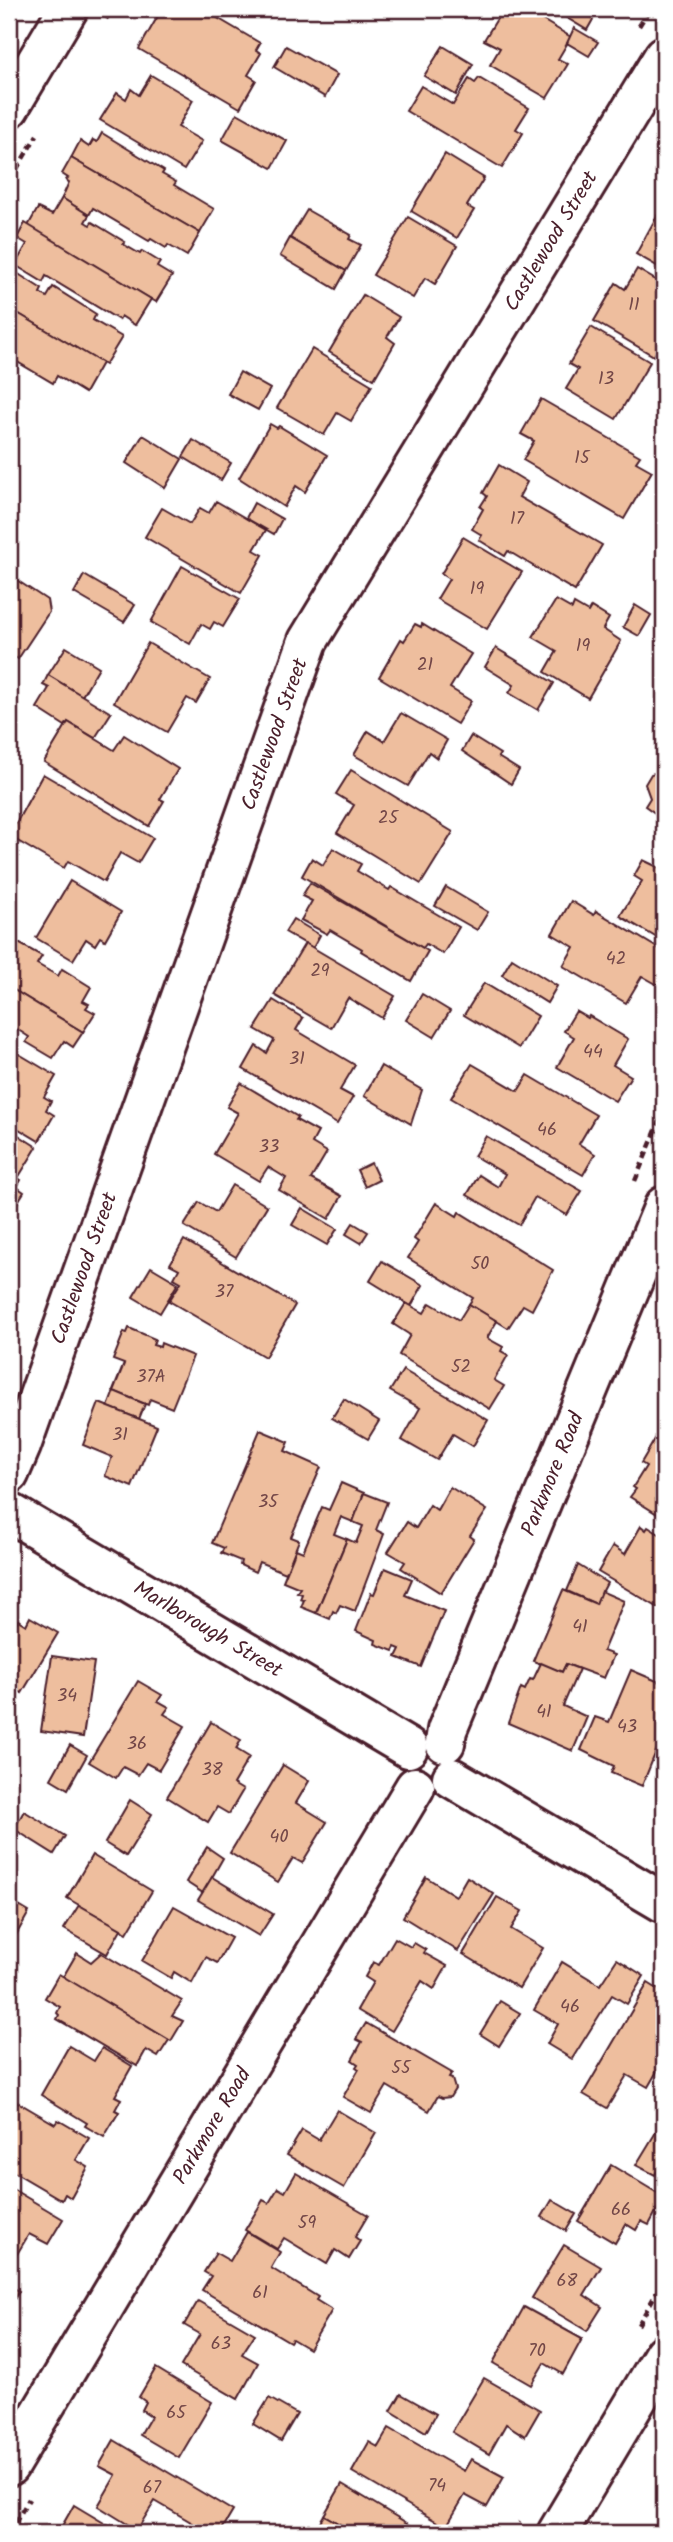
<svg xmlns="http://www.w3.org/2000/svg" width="673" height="2542" viewBox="0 0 673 2542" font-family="Kalam,sans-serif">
	<rect width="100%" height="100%" fill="#fff"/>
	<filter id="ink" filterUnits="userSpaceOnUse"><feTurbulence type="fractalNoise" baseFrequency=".0143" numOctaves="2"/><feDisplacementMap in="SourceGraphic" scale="14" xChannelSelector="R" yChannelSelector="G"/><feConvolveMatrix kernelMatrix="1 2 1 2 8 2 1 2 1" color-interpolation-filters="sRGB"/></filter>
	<g filter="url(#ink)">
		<g fill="#eebe9e" stroke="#4a1f2b" stroke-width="2">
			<path d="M162 9H202L260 43 256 50 261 53 248 75 256 80 240 108 139 49Z"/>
			<path d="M503 9H524L571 37 558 59 568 64 547 98 490 65 500 48 484 40Z"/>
			<path d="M552 9H599L587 30Z"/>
			<path d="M574 28 598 42 589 56 567 43Z"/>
			<path d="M286 46 337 75 325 97 274 67Z"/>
			<path d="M443 46 473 64 456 95 424 76Z"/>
			<path d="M151 75 193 100 178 127 202 141 184 170 100 120 117 93 126 99 131 89 139 95Z"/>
			<path d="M479 78 529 108 516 129 523 133 502 168 406 111 421 86 453 105 469 79 475 83Z"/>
			<path d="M237 113 287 141 272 168 222 140Z"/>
			<path d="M102 133 164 171 162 174 176 182 174 185 214 209 200 233 71 158 80 141 89 147 93 140 97 142Z"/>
			<path d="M445 154 484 178 467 206 474 210 457 238 411 211Z"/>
			<path d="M71 158 200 233 187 256 168 245 166 248 151 239 149 241 93 208 89 215 62 198 69 182 66 180 68 178 62 174Z"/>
			<path d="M62 198 89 215 85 222 90 225 92 222 125 242 123 244 140 254 142 251 160 262 157 267 172 276 156 302 28 226 38 208 52 215Z"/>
			<path d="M307 210 351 235 349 239 361 245 346 271 290 238Z"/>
			<path d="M658 214 664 218V270L636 254Z"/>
			<path d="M408 217 457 246 435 284 425 278 413 298 373 275Z"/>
			<path d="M25 223 151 299 135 325 121 316 119 320 46 276 43 282 15 265 27 244 17 238Z"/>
			<path d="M290 238 346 271 336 289 280 256Z"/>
			<path d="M9 268 42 289 40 293 47 297 53 287 96 314 93 320 122 337 105 365 9 308Z"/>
			<path d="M637 269 664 285V337L654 356 594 321 616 283 625 289Z"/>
			<path d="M363 295 399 317 387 337 395 343 374 379 329 352Z"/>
			<path d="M9 308 102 363 85 393 57 376 53 383 9 357 12 348 9 346Z"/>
			<path d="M591 327 650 362 616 419 566 389 578 369 569 364Z"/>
			<path d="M312 349 372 385 351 421 337 413 324 435 277 408Z"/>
			<path d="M240 372 270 389 258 410 228 394Z"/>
			<path d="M541 399 640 456 636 462 652 471 624 519 523 460 534 441 521 434Z"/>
			<path d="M270 424 277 428 279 426 327 455 305 492 296 486 284 507 239 478Z"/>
			<path d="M143 435 182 459 165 488 126 463Z"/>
			<path d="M193 440 231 463 221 480 183 457Z"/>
			<path d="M499 465 527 482 519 497 602 545 575 591 508 551 505 556 479 540 482 535 472 529 483 509 480 507 487 496 483 493Z"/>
			<path d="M216 501 266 530 254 550 263 555 241 593 145 537 162 508 190 524 200 508 209 513Z"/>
			<path d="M254 503 282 519 274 534 246 518Z"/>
			<path d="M463 537 522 572 487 629 437 599 449 579 441 574Z"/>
			<path d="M182 566 240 599 223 627 214 622 210 629 201 624 190 644 151 622Z"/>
			<path d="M9 575 47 600 49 612 18 659 9 654Z"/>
			<path d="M84 575 135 605 124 622 74 593Z"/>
			<path d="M556 600 572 609 574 604 588 612 591 607 609 618 603 629 621 641 588 698 545 672 557 651 533 637Z"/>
			<path d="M635 605 651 615 639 636 623 627Z"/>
			<path d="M415 624 421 627 422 624 471 654 450 688 471 701 457 724 379 677 401 639 404 641Z"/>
			<path d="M148 643 210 679 196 703 187 698 167 732 114 702Z"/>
			<path d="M66 647 99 667 82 696 48 675Z"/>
			<path d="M496 648 554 683 538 710 509 693 514 685 485 667Z"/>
			<path d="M48 675 111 713 95 738 68 722 65 726 37 708 49 688 43 685Z"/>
			<path d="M401 713 447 740 437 758 429 752 408 786 354 755 368 731 384 741Z"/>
			<path d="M68 722 114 750 124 735 178 769 160 799 164 801 149 826 44 762Z"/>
			<path d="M471 736 500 754 498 757 519 770 511 784 462 751Z"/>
			<path d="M351 770 453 832 421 884 337 833 354 805 336 794Z"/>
			<path d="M664 770V829L659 825 661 821 659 816 645 806 650 798 645 784 651 774Z"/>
			<path d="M43 774 153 838 138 863 120 853 104 882 68 861 64 868 9 836Z"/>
			<path d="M333 848 361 864 357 871 389 890 391 887 459 927 443 954 426 944 423 948 302 876 312 858 323 865Z"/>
			<path d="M643 860 664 870V942L620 916 642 881 634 876Z"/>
			<path d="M70 881 121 912 105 940 100 937 95 945 86 939 73 960 36 938Z"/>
			<path d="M310 883 428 951 411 981 361 951 362 949 330 930 327 934 301 920 312 901 302 896Z"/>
			<path d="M446 887 488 912 477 930 435 906Z"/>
			<path d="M571 901 594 915 596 911 664 952V974L658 985 642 976 626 1003 563 966 574 947 552 934Z"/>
			<path d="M293 919 320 935 313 948 285 932Z"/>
			<path d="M13 940 42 956 37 964 58 976 62 969 91 987 83 1001 89 1004 86 1008 95 1013 83 1032 9 987V943L10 944Z"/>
			<path d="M305 943 395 996 382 1018 348 998 331 1028 274 995Z"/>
			<path d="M512 958 557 986 547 1003 502 975Z"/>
			<path d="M484 983 538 1016 519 1048 464 1015Z"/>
			<path d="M9 987 83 1032 73 1047 64 1041 53 1058 26 1042 29 1037 9 1024Z"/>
			<path d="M422 994 450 1011 434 1037 406 1020Z"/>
			<path d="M273 1000 303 1018 296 1030 355 1065 340 1090 353 1097 337 1124 243 1069 256 1046 267 1053 274 1040 255 1029Z"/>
			<path d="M576 1011 588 1018 589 1016 628 1039 613 1065 631 1076 615 1101 557 1067 574 1037 564 1031Z"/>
			<path d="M14 1051 56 1076 44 1097 51 1101 46 1110 54 1115 39 1141 9 1123V1059Z"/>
			<path d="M472 1064 518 1091 528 1075 596 1115 579 1144 595 1154 583 1175 451 1098Z"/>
			<path d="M381 1066 422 1090 411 1124 364 1096Z"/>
			<path d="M241 1083 298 1117 296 1120 318 1132 312 1143 327 1152 311 1179 342 1196 329 1219 279 1190 286 1178 268 1167 259 1181 214 1154 238 1113 227 1107Z"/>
			<path d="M9 1129 37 1147 18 1178 21 1180 17 1187 24 1192 9 1216Z"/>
			<path d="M486 1136 582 1191 567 1215 535 1197 519 1225 467 1195 479 1175 498 1187 505 1174 474 1156Z"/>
			<path d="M371 1163 379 1180 365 1187 357 1170Z"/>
			<path d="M232 1185 267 1206 236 1257 184 1226 199 1202 216 1212Z"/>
			<path d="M436 1203 457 1216 459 1212 553 1270 532 1310 523 1305 508 1328 469 1304 473 1298 408 1258 418 1242 414 1239Z"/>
			<path d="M302 1208 337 1229 327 1245 292 1225Z"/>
			<path d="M353 1223 368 1232 361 1243 346 1234Z"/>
			<path d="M184 1240 295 1305 265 1357 169 1301 181 1282 174 1278 179 1269 170 1264Z"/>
			<path d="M382 1261 423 1285 411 1306 370 1281Z"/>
			<path d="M151 1267 178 1283 160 1313 133 1297Z"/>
			<path d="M406 1303 424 1313 430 1303 459 1320 469 1304 497 1321 487 1338 503 1347 501 1351 508 1355 494 1380 504 1386 490 1409 399 1355 410 1335 393 1324Z"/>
			<path d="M129 1328 155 1339 153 1345 160 1347 161 1343 193 1356 172 1408 150 1399 148 1405 113 1391 124 1364 113 1360 124 1332 127 1333Z"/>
			<path d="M403 1370 488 1420 473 1446 453 1434 437 1460 402 1440 420 1408 390 1391Z"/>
			<path d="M114 1391 145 1404 139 1419 108 1407Z"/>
			<path d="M344 1399 379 1421 368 1439 332 1418Z"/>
			<path d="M99 1403 157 1426 132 1487 105 1476 112 1457 83 1445Z"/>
			<path d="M662 1427 664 1429V1507L659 1515 630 1497 636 1489 633 1487 646 1466 641 1463Z"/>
			<path d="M260 1430 289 1442 285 1451 321 1467 291 1537 299 1540 286 1573 259 1562 255 1572 240 1565 241 1561 221 1553 224 1548 212 1543Z"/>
			<path d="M341 1483 364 1493 353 1522 341 1517 334 1534 347 1539 316 1613 301 1607 304 1600 300 1599 302 1594 297 1592 300 1588 283 1581 296 1549 303 1552 322 1507 329 1510Z"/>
			<path d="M450 1487 487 1510 470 1536 474 1539 441 1593 401 1568 405 1562 388 1552 407 1522 416 1528 430 1505 437 1510Z"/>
			<path d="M364 1493 387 1502 376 1530 384 1534 355 1611 340 1605 336 1613 333 1611 330 1619 316 1613 347 1539 356 1543 363 1526 353 1522Z"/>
			<path d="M641 1526 646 1530 648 1527 664 1537V1611L598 1572 613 1546 625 1554Z"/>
			<path d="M578 1565 607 1583 596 1604 567 1591Z"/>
			<path d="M385 1568 412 1579 405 1595 444 1611 421 1667 396 1657 400 1649 395 1647 393 1651 375 1644 376 1640 356 1631 371 1593 374 1594Z"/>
			<path d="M563 1590 596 1604 601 1591 624 1601 603 1651 614 1655 604 1678 566 1664 562 1672 533 1661Z"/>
			<path d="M30 1617 58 1633 22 1693 9 1685V1626L13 1628 18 1620 26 1625Z"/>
			<path d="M52 1656 94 1662 83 1737 41 1731Z"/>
			<path d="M541 1663 562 1672 566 1664 579 1669 563 1706 587 1717 573 1751 508 1723 521 1688 525 1690 530 1679 533 1680Z"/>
			<path d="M631 1670 664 1684V1732L642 1786 611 1773 614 1766 581 1750 595 1717 609 1722Z"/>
			<path d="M138 1681 162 1695 158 1701 169 1707 164 1714 185 1726 159 1770 146 1763 138 1775 123 1767 116 1778 89 1762Z"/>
			<path d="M211 1722 241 1740 236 1749 249 1757 233 1784 243 1790 229 1814 217 1807 208 1822 167 1797Z"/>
			<path d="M70 1745 87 1755 68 1789 51 1779Z"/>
			<path d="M283 1765 309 1781 296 1803 327 1822 302 1863 293 1858 278 1882 230 1853Z"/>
			<path d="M664 1772V1794L657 1790Z"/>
			<path d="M130 1800 152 1814 126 1856 105 1843Z"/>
			<path d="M24 1811 65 1836 54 1854 14 1829Z"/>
			<path d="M207 1847 223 1858 203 1893 186 1882Z"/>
			<path d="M92 1855 152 1891 127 1933 67 1898Z"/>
			<path d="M212 1877 273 1914 259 1936 198 1900Z"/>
			<path d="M426 1877 456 1896 467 1877 494 1894 458 1951 403 1917Z"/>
			<path d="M497 1897 522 1911 511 1929 543 1948 519 1988 463 1954Z"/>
			<path d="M9 1900 29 1912 15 1937 9 1934Z"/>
			<path d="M79 1905 121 1929 107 1954 64 1929Z"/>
			<path d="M174 1906 231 1938 217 1963 206 1957 192 1983 174 1972 171 1978 142 1961Z"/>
			<path d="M395 1938 411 1947 414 1943 426 1950 424 1953 447 1966 434 1989 422 1981 392 2031 357 2010 373 1982 365 1977 373 1962 379 1965Z"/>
			<path d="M77 1953 91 1962 101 1953 182 2001 172 2016 183 2021 171 2041 63 1977Z"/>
			<path d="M617 1959 644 1976 627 2004 612 1995 572 2059 547 2044 558 2024 534 2010 562 1962 600 1985Z"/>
			<path d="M59 1974 169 2040 158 2057 146 2050 137 2066 57 2019 59 2015 57 2013 60 2007 45 1998Z"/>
			<path d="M648 1983 664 1993V2071L659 2068 648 2087 627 2075 607 2108 583 2094Z"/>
			<path d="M500 2001 520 2013 499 2046 480 2034Z"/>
			<path d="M366 2023 452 2073 449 2078 452 2079 455 2089 450 2097 442 2098 438 2096 429 2111 387 2086 371 2113 343 2097 359 2069 356 2067 358 2064 352 2060 362 2042 356 2039Z"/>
			<path d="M69 2046 94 2061 102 2048 132 2066 115 2096 121 2099 115 2110 119 2112 104 2137 85 2126 87 2123 41 2095Z"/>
			<path d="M9 2097 55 2124 58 2120 89 2138 76 2160 88 2167 71 2198 65 2194 62 2200 9 2169Z"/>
			<path d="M337 2110 376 2133 344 2188 287 2155 302 2130 319 2140Z"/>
			<path d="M664 2119V2165L662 2163 655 2175 636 2165Z"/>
			<path d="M611 2165 664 2197 649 2225 641 2221 636 2230 626 2224 615 2243 578 2221Z"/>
			<path d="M296 2173 368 2215 355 2237 360 2241 349 2259 335 2250 327 2264 284 2238 277 2249 245 2230 263 2200 269 2203 278 2188 285 2192Z"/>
			<path d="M9 2187 63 2219 48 2244 29 2234 11 2264 9 2263Z"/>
			<path d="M552 2200 576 2214 566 2231 542 2217Z"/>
			<path d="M247 2232 280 2252 271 2268 318 2297 316 2300 332 2310 309 2349 292 2339 290 2342 202 2290 211 2276 204 2272 216 2253 230 2261Z"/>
			<path d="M564 2245 601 2267 584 2295 602 2307 587 2331 532 2298Z"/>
			<path d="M9 2285 19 2291 9 2309Z"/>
			<path d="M198 2301 255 2334 242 2354 258 2363 238 2399 181 2366 200 2334 184 2325Z"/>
			<path d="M524 2307 582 2339 563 2374 544 2363 531 2385 493 2363Z"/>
			<path d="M156 2368 212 2402 179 2458 140 2435 151 2416 142 2410 146 2402 139 2397Z"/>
			<path d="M484 2378 540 2410 525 2436 506 2424 489 2454 452 2432Z"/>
			<path d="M401 2394 436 2414 426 2432 391 2411Z"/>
			<path d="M269 2398 297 2414 281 2441 253 2424Z"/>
			<path d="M389 2428 464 2471 471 2459 504 2477 487 2507 465 2495 446 2527 352 2472 369 2442 378 2447Z"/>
			<path d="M114 2440 233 2511 220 2533H210L155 2501 137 2530 98 2506 116 2475 99 2466Z"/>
			<path d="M342 2484 422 2532 425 2526 437 2533H355L324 2515Z"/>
			<path d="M74 2505 109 2526 104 2533H67L69 2530 62 2526Z"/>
			<path d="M324 2515 355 2533H313Z"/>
		</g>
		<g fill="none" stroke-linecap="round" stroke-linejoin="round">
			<g stroke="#4a1f2b" stroke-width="44">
				<g id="minor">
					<path d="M9 108 68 9"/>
					<path id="s1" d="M9 1474 21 1446 308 641 664 56"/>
					<path id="s2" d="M9 1512 408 1748"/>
					<path id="s3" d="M445 1743 447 1730 664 1206"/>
					<path d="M452 1778 664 1903"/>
					<path id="s4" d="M9 2466 415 1787"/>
				</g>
			</g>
			<g stroke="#4a1f2b" stroke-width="44">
				<path id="tertiary" d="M557 2533 664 2354"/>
			</g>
			<g stroke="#4a1f2b" stroke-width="4.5" stroke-dasharray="7 5" stroke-linecap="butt">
				<path d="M106 19 112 9"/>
				<path d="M639 26 650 9"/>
				<path d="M9 178 15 172 37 135"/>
				<path d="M635 1181 664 1111"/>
				<path d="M638 2325 664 2280"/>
				<path d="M9 2533 29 2499"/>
				<path d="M513 2533 520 2522"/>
			</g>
			<use href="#minor" stroke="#fff" stroke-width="38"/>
			<use href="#tertiary" stroke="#fff" stroke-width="38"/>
		</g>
	</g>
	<g text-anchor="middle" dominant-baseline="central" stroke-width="5" stroke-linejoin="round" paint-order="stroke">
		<g font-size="18" fill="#734748">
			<text x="634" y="305">11</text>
			<text x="606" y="379">13</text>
			<text x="582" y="458">15</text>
			<text x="517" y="519">17</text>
			<text x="477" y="589">19</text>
			<text x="583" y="646">19</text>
			<text x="425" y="665">21</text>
			<text x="388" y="818">25</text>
			<text x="616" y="959">42</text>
			<text x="320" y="971">29</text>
			<text x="593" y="1052">44</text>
			<text x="297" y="1059">31</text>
			<text x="547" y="1130">46</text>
			<text x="269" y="1147">33</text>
			<text x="480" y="1264">50</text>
			<text x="224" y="1292">37</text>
			<text x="461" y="1367">52</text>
			<text x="151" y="1377">37A</text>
			<text x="120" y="1435">31</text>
			<text x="268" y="1502">35</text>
			<text x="580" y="1627">41</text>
			<text x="67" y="1696">34</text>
			<text x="544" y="1712">41</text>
			<text x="627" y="1727">43</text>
			<text x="137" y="1744">36</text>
			<text x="212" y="1770">38</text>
			<text x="279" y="1837">40</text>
			<text x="570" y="2007">46</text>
			<text x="401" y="2068">55</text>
			<text x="621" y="2210">66</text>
			<text x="307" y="2223">59</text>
			<text x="567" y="2281">68</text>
			<text x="260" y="2293">61</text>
			<text x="221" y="2344">63</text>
			<text x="537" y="2351">70</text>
			<text x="176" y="2413">65</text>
			<text x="437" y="2486">74</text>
			<text x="152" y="2488">67</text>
		</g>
		<g font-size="21" fill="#4a1f2b" stroke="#fff">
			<text stroke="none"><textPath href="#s1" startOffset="1353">Castlewood Street</textPath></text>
			<text stroke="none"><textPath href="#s1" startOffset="786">Castlewood Street</textPath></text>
			<text stroke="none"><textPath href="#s1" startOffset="219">Castlewood Street</textPath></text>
			<text stroke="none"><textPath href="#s3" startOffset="290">Parkmore Road</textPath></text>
			<text stroke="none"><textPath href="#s2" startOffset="231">Marlborough Street</textPath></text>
			<text stroke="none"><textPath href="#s4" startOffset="396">Parkmore Road</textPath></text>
		</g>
	</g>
	<rect width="673" height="2542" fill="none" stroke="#fff" stroke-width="35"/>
	<rect x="18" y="18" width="638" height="2507" fill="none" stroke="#4a1f2b" stroke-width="2.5" filter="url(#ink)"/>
</svg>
